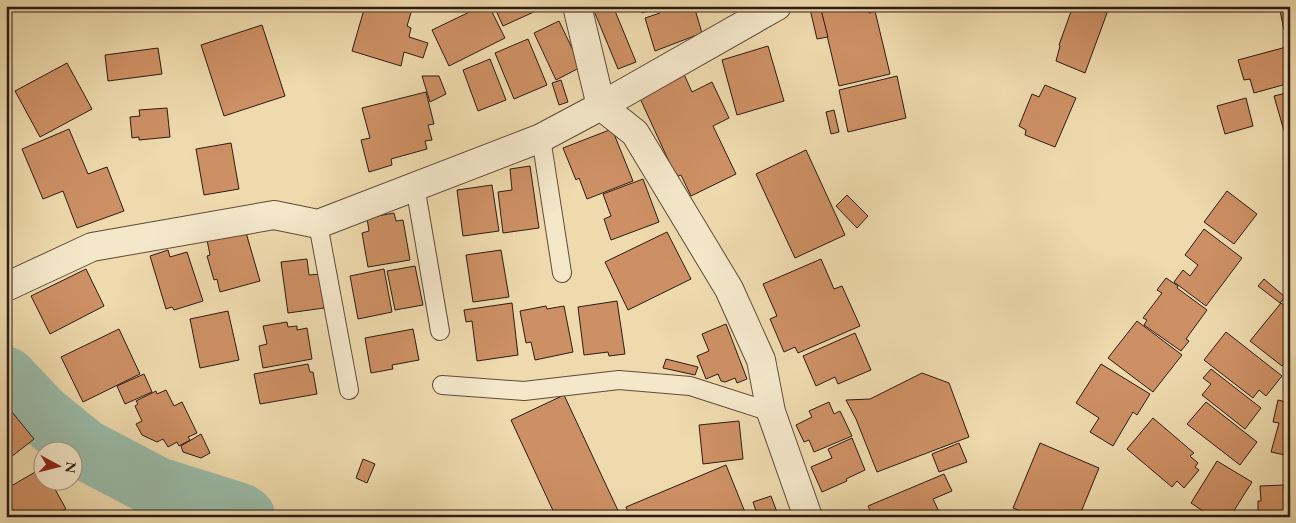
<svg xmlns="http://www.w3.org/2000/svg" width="1296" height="523" viewBox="0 0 1296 523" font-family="'EB Garamond',serif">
	<rect width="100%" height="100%" fill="#eedaad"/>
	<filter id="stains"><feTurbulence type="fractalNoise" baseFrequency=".004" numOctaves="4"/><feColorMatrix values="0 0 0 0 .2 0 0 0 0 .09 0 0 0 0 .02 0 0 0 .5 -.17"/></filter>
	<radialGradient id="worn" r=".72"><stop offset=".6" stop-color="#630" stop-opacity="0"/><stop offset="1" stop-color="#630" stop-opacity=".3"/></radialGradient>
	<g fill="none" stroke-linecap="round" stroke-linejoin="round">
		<path stroke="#99bba8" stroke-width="61" d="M6 377 41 414 84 449 156 487 239 513 245 517"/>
	</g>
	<g fill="#cd9064" stroke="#2d1b15">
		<path d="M365 6H413L407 26 411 28 409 37 428 43 423 58 404 52 401 66 352 51Z"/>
		<path d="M482 6H489L505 38 449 66 432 30Z"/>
		<path d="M494 6H547L503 26Z"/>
		<path d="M592 6H613L636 62 618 69Z"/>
		<path d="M640 6H694L702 33 655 51 645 18 660 13 658 8 642 13Z"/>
		<path d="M820 6H868L869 13 875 11 890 74 839 86Z"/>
		<path d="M820 6 828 37 817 39 810 9Z"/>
		<path d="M868 6H897L869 13Z"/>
		<path d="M1073 6H1086L1107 13 1085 73 1056 61 1060 46 1059 45Z"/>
		<path d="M1279 6H1290V29L1284 30Z"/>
		<path d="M559 21 581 67 556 80 534 33Z"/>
		<path d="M262 25 285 96 224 116 201 45Z"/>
		<path d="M528 39 547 85 514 99 495 53Z"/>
		<path d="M768 46 784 101 737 115 722 60Z"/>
		<path d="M1290 46V83L1254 93 1250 79 1244 80 1238 60Z"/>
		<path d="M158 48 162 74 108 81 105 55Z"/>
		<path d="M490 59 506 100 478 111 463 70Z"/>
		<path d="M67 63 92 109 40 137 15 91Z"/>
		<path d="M683 72 692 92 712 82 729 118 713 126 736 174 691 196 681 175 676 177 638 94Z"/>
		<path d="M422 76H439L446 94 430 102Z"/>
		<path d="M897 76 906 118 848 132 839 90Z"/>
		<path d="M561 80 568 102 559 105 552 83Z"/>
		<path d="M1045 85 1076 98 1055 147 1025 135 1026 130 1019 126 1032 94 1039 97Z"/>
		<path d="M426 92 434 124 428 125 432 140 425 141 427 149 391 159 392 165 369 172 361 140 370 138 362 108Z"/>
		<path d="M1290 92V129L1284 131 1274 96Z"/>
		<path d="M1246 98 1253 126 1225 134 1217 106Z"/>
		<path d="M167 108 170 137 139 140V137L132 138 130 117 140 116 139 110Z"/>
		<path d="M834 110 839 132 831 134 826 112Z"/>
		<path d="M69 129 88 174 107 167 124 211 77 228 63 191 43 199 22 149Z"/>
		<path d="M612 129 633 181 587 199 579 178 576 180 563 148Z"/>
		<path d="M231 143 239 189 204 195 196 149Z"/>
		<path d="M806 150 845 235 795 258 756 174Z"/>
		<path d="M530 166 539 228 503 233 498 192 512 190 510 169Z"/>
		<path d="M643 179 659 222 611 240 604 219 611 216 603 194Z"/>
		<path d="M492 185 499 231 463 236 457 190Z"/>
		<path d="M1227 191 1257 214 1234 244 1204 222Z"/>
		<path d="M847 195 868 216 857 228 836 206Z"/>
		<path d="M394 213 396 221 403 220 410 260 368 267 362 233 369 231 367 218Z"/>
		<path d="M245 229 260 281 220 292 217 279 214 280 207 256 210 255 207 240Z"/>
		<path d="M1204 229 1242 258 1206 306 1174 282 1183 270 1190 276 1198 265 1185 255Z"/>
		<path d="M667 232 691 279 628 310 605 262Z"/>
		<path d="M168 250 170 257 187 252 203 301 174 310 172 307 166 309 150 256Z"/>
		<path d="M501 250 509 297 473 302 466 255Z"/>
		<path d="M307 259 309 275 320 274 324 308 288 313 281 262Z"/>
		<path d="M821 259 834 289 842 286 860 326 798 353 795 347 784 352 770 319 777 316 763 284Z"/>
		<path d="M415 266 423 305 395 310 387 271Z"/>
		<path d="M86 269 104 306 50 334 31 296Z"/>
		<path d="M384 269 392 312 358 319 350 276Z"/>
		<path d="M1166 278 1178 286 1177 288 1207 310 1186 339 1189 341 1181 351 1144 325 1147 320 1143 318 1162 293 1157 290Z"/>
		<path d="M1264 279 1285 297 1280 303 1258 286Z"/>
		<path d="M617 301 625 354 609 356 608 352 584 355 578 307Z"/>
		<path d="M512 303 518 355 477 361 472 321 466 322 464 310Z"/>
		<path d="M1281 303 1290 310V357L1282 366 1250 341Z"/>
		<path d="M546 306 547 309 564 306 573 352 535 360 531 342 526 343 520 311Z"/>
		<path d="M228 311 239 360 200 368 190 319Z"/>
		<path d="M1137 321 1182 355 1153 392 1108 358Z"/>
		<path d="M287 322 288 327 297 326V330L307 328 312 359 263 368 259 346 267 344 263 326Z"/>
		<path d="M726 324 747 379 737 383 735 378 725 382 721 381 718 374 706 379 697 356 709 351 702 334Z"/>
		<path d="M119 329 140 374 83 402 61 357Z"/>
		<path d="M413 329 419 360 392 365 393 369 371 373 365 338Z"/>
		<path d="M1226 332 1282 376 1266 396 1259 390 1253 398 1204 360Z"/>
		<path d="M855 333 871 370 838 384 835 377 816 386 803 356Z"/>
		<path d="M666 359 698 367 695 375 663 368Z"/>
		<path d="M308 364 310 372H313L317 394 260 404 254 374Z"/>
		<path d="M1101 364 1150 394 1137 415 1133 412 1113 446 1090 432 1099 418 1076 403Z"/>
		<path d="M1211 369 1261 408 1245 429 1202 395 1211 384 1203 378Z"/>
		<path d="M922 373 949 383 969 437 877 472 856 419 846 400 870 399Z"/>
		<path d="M144 374 152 392 125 404 117 386Z"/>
		<path d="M166 390 174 406 182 402 197 433 188 437 190 440 179 446 177 442 168 447 163 439 157 442 142 435 136 424 142 421 135 406 138 404 136 401 156 391 157 394Z"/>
		<path d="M564 395 621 517H556L511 420Z"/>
		<path d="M1278 400 1290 403V456L1271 452 1279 423 1273 422Z"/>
		<path d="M829 402 834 414 840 411 852 436 814 452 809 440 804 442 796 425 812 417 809 411Z"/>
		<path d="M1206 402 1257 442 1240 465 1187 424Z"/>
		<path d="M12 412 34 439 6 461V417Z"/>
		<path d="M1153 418 1194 453 1190 456 1198 463 1195 467 1199 470 1184 488 1177 481 1172 487 1127 449Z"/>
		<path d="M739 421 743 459 703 464 699 425Z"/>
		<path d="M201 434 210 453 201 458 183 452 181 446Z"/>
		<path d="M852 438 865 470 846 479 847 481 822 492 811 467 832 458 828 449Z"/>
		<path d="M959 443 967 462 939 472 932 454Z"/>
		<path d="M1040 443 1099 468 1079 517H1034L1013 508Z"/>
		<path d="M363 459 375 464 367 483 356 478Z"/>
		<path d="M1217 461 1252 482 1230 517H1212L1191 503Z"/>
		<path d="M726 465 747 517H630L626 507Z"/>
		<path d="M42 468V480H50L66 509 52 517H17L6 498V489Z"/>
		<path d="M944 474 952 491 933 499 941 516 873 517 868 506Z"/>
		<path d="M1284 485V491H1290V517H1258V501H1261L1260 486Z"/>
		<path d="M771 496 778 515 772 517H758L753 502Z"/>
		<path d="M498 512 500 517H489Z"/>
	</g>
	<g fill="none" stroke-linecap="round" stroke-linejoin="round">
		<g stroke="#5d4b3b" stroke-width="20">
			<g id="lane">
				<path d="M541 138 562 273"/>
				<path d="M415 186 440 331"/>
				<path d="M318 224 349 390"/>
				<path d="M442 385 524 391 619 380 690 386 771 412"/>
			</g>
		</g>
		<g stroke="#5d4b3b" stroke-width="30">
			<g id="street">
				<path d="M577 6 601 106 635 133 729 289 761 360 771 412 808 517"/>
				<path d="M6 287 92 247 274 215 318 224 541 138 601 106 777 6"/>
			</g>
		</g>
		<use href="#lane" stroke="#f4e7ca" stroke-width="18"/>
		<use href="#street" stroke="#f4e7ca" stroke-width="28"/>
	</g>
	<rect width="1296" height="523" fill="none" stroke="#eedaad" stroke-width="25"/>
	<rect x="8" y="8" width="1281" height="508" fill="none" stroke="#2d1b15" stroke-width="2.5"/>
	<rect x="12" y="12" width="1271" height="498" fill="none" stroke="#2d1b15"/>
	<g transform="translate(58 466) rotate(97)"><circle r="24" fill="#f4e7ca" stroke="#a49582"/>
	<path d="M0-4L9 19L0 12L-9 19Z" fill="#8f2418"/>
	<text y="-8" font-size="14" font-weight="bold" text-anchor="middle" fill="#2d1b15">N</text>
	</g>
	<rect width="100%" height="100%" filter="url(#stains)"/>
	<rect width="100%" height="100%" fill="url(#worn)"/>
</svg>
